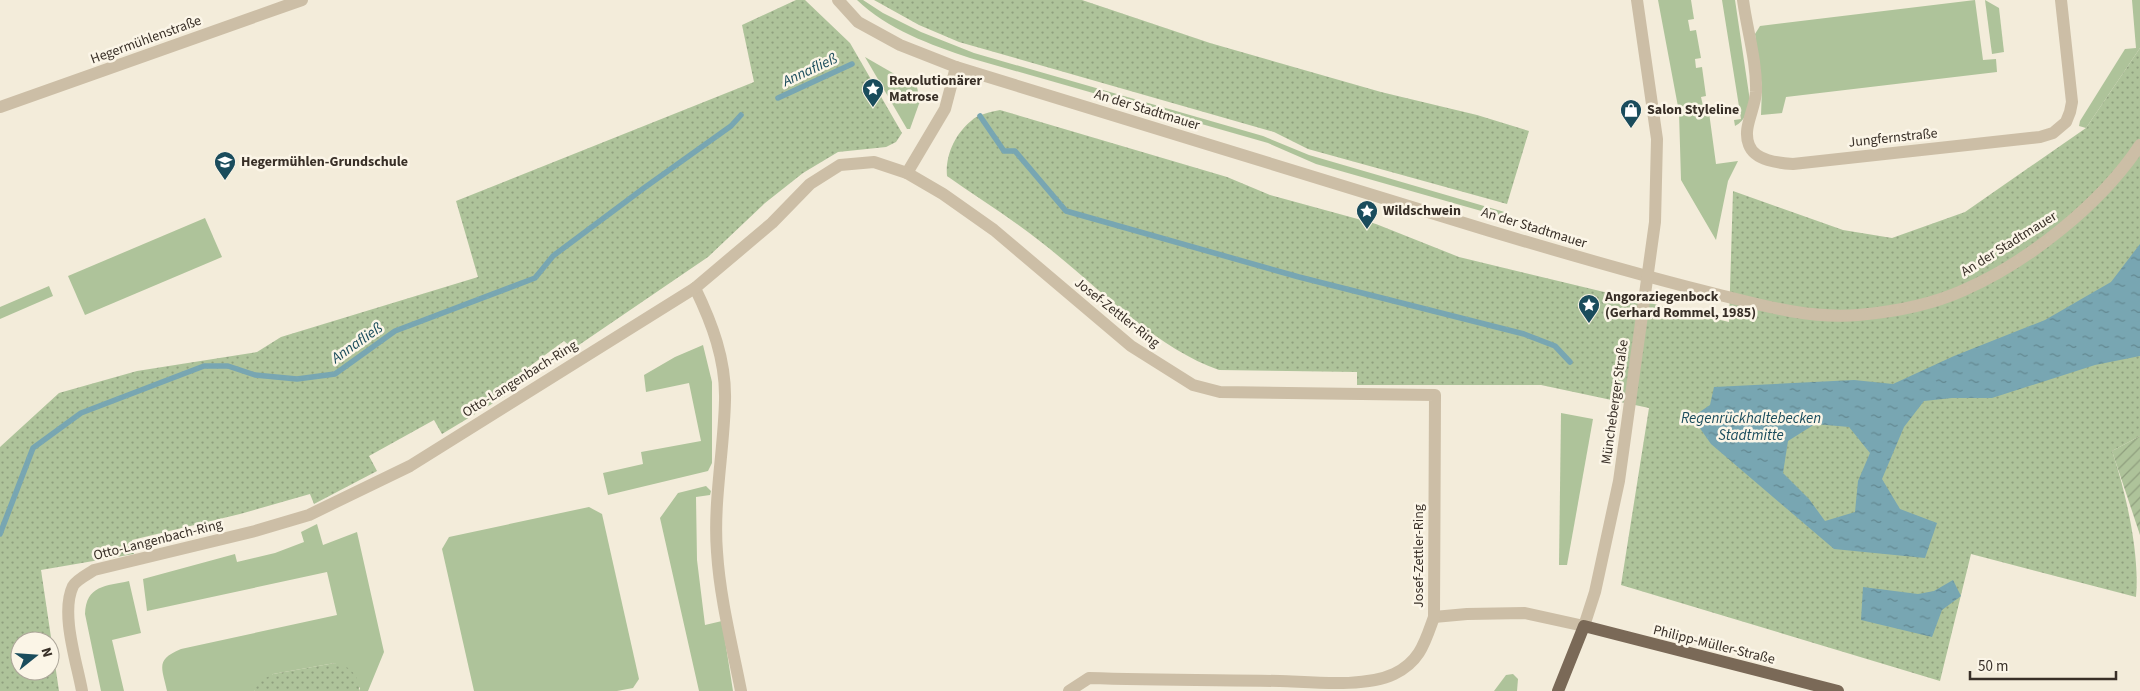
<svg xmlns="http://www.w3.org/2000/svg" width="2140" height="691" viewBox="0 0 2140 691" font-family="'Source Sans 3',sans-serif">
	<defs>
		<pattern id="park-dots" width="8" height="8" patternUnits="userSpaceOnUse" patternTransform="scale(1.25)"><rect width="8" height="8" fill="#aec39a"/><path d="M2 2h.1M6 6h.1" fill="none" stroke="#8f9f7e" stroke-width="1.8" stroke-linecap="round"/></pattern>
		<pattern id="garden-furrows" width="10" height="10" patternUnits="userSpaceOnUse" patternTransform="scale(1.25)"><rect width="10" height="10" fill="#aec39a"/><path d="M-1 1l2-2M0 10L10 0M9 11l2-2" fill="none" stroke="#8f9f7e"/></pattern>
		<pattern id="water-ripples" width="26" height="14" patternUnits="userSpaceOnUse" patternTransform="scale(1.25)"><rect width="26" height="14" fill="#78a6b2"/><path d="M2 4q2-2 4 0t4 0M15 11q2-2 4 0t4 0" fill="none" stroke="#638891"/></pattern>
	</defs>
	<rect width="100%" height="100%" fill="#f3ecda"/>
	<g fill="#aec39a">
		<path d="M857 0H863L883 13 921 32 974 53 1263 136 1309 155 1508 213 1506 218 1316 164 1268 143 970 58C931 45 887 29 857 0Z"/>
		<path d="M1658 0H1691L1694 19 1688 20 1690 31 1696 30 1701 58 1695 59 1696 68 1702 67 1706 96 1701 97 1703 106 1708 105 1716 164 1738 161 1728 181 1716 240 1681 180 1679 112Z"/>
		<path d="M1722 0H1735L1750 101C1747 112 1746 120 1735 126L1734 120 1741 119Z"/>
		<path d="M1975 0 1983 60 1996 59 1997 72 1786 97 1782 113 1761 115 1762 88 1755 34 1760 26Z"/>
		<path d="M1985 0 1999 8 2004 52 1992 54Z"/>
		<path d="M2132 0H2140V48L2086 128 2079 126 2080 121 2125 49 2136 48Z"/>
		<path d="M865 57 917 87 920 101 910 129H907Z"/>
		<path d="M205 218 222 257 85 315 68 276Z"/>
		<path d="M49 286 53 296 0 319V307Z"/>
		<path d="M703 345 712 382V463L708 471 608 495 603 473 643 464 641 452 701 441 689 383 646 392 644 375 675 357Z"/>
		<path d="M1561 413 1593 419 1567 565H1559Z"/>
		<path d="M706 486 711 491 710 495 696 497 697 560 705 625 722 621 733 691H699L660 518 678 493Z"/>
		<path d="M589 507 602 514 639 679 633 688 617 691H474L442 549 449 537Z"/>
		<path d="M317 524 323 545 357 532 384 652 368 691H359L360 688 335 663 273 674 254 691H167C162 667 155 660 181 649L337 615 327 572 147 611 143 579 235 554 237 562 275 553 304 542 301 532Z"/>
		<path d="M129 581 141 633 112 640 124 691H101L85 614C86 585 106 586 129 581Z"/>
		<path d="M1513 674 1518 679 1517 691H1494L1506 675Z"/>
	</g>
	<g fill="url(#park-dots)" fill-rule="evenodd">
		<path d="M796 0H805L850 43 902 133 896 142 886 147 838 152 803 173 765 203 708 257 573 349 564 341 500 388 505 396 442 434 434 420 369 456 377 471 314 504 310 494 240 514 132 540 134 554 41 570 59 691H0V447L59 393 137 371 257 352 281 337 478 277 456 201 754 82 742 25ZM20 641H50V671H20Z"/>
		<path d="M874 0H1082L1210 43 1381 92 1477 115 1529 131 1507 204 1308 149 1274 132 959 42 919 25Z"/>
		<path d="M2140 48V436L2112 451C2126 492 2140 555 2136 597L1971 554 1940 681 1621 585 1649 408 1541 385H1357V372L1219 370C1155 348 1094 283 1041 242 1011 218 978 198 947 176 945 156 955 134 971 121 978 114 991 112 1000 110L1227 177 1270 195 1376 224 1459 257 1729 322 1733 191 1843 230 1892 238 1965 212 2086 128Z"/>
		<path d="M335 663C349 666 360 675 359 691H254L260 681 273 674Z"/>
	</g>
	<path fill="url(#garden-furrows)" d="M2140 436V535L2112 451Z"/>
	<g fill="url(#water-ripples)" fill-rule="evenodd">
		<path d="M2140 244V356L2095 365 1992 398H1952L1924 401 1904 427 1882 479 1900 509 1937 523 1925 558 1834 549 1711 444 1692 417 1710 405 1714 387 1854 380 1893 384 1954 356 2045 320 2111 282ZM1815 424 1849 427 1870 453 1858 481 1855 512 1825 521 1809 499 1783 473 1788 441Z"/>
		<path d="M1953 580 1961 596 1942 610 1932 637 1861 620 1863 587 1918 594 1934 591Z"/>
	</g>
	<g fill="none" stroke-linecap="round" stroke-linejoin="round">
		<g stroke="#78a6b2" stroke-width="5.5">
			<path d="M778 98 852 64"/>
			<path d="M980 116 1004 151H1015L1066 211 1299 277 1524 334 1555 346 1570 362"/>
			<path d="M0 534 33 448 81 413 204 366H228L255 375 297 379 335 374 395 331 535 278 553 256 644 188 731 126 741 115"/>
		</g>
		<g stroke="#ccbea6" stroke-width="12">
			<path d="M838 0 858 22 900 45 956 67C1134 122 1312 176 1490 231 1564 253 1638 275 1712 293 1760 305 1808 319 1858 315 1893 312 1931 305 1964 290 2028 262 2101 204 2140 145"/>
			<path d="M1743 0C1747 30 1757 62 1756 92 1755 110 1742 128 1749 145 1755 161 1779 163 1793 164L2040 137 2053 133 2066 122 2070 112 2072 102 2061 0"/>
			<path d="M0 107 302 0"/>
			<path d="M907 173 945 109 956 67"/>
			<path d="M695 288C712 323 726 360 725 400 724 450 713 503 717 552 720 599 732 645 741 691"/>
			<path d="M1434 617 1467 614 1525 613 1584 626 1595 592 1619 481 1655 222 1657 139 1637 0"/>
			<path d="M82 691C77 663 60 613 73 586 76 580 88 574 94 570L255 531 309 515 410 466 695 288 772 223 810 184 840 165 874 162 907 173 943 194 994 230 1131 346 1193 385 1220 392 1435 395 1434 617C1425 642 1420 662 1394 674 1364 688 1312 682 1280 681 1216 680 1153 680 1089 678L1069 691"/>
		</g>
		<path stroke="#7a6957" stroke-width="12" d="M1558 691 1584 626 1838 691"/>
	</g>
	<defs>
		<g id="sight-pin" transform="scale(1.125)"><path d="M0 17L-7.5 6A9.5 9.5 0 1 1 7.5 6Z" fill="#1a4c5c" stroke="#fbf5e7"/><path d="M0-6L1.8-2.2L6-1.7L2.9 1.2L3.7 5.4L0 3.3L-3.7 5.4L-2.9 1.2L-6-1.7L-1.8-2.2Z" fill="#fff"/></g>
		<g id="shop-pin" transform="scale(1.125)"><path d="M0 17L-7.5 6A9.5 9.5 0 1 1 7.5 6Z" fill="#1a4c5c" stroke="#fbf5e7"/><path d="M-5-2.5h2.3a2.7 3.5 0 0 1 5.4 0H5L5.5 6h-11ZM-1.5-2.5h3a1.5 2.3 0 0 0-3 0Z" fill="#fff"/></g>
		<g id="school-pin" transform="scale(1.125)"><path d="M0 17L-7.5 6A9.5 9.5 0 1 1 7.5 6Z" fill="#1a4c5c" stroke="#fbf5e7"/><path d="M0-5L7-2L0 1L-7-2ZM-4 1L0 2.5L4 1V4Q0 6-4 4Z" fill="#fff"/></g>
	</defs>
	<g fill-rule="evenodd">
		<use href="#sight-pin" x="873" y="89"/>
		<use href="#shop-pin" x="1631" y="110"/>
		<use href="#school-pin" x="225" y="162"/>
		<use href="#sight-pin" x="1367" y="211"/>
		<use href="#sight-pin" x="1589" y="305"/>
	</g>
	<g text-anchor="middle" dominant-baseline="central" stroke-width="5" stroke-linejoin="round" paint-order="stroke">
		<g font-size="14" fill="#382f27" stroke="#fbf5e7">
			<text transform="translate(146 40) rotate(-20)">Hegermühlenstraße</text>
			<text transform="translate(1147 110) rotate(17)">An der Stadtmauer</text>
			<text transform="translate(1893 138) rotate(-6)">Jungfernstraße</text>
			<text transform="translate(1534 228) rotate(17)">An der Stadtmauer</text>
			<text transform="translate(2009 244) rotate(-32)">An der Stadtmauer</text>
			<text transform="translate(1117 313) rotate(38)">Josef-Zettler-Ring</text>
			<text transform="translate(520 379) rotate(-32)">Otto-Langenbach-Ring</text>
			<text transform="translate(1615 402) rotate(-82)">Müncheberger Straße</text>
			<text transform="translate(158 540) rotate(-14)">Otto-Langenbach-Ring</text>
			<text transform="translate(1419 556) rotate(-90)">Josef-Zettler-Ring</text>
			<text transform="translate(1714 645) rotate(14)">Philipp-Müller-Straße</text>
		</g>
		<g font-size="14" font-weight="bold" fill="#382f27" stroke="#fbf5e7" text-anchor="start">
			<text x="889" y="81">Revolutionärer<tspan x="889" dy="16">Matrose</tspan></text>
			<text x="1647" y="110">Salon Styleline</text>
			<text x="241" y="162">Hegermühlen-Grundschule</text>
			<text x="1383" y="211">Wildschwein</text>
			<text x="1605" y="297">Angoraziegenbock<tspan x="1605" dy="16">(Gerhard Rommel, 1985)</tspan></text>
		</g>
		<g font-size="15" font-style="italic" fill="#1a4c5c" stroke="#fbf5e7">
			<text transform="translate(810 70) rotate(-25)">Annafließ</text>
			<text transform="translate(357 343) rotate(-35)">Annafließ</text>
			<text x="1751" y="418">Regenrückhaltebecken<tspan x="1751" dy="17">Stadtmitte</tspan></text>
		</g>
	</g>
	<g transform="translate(35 656) rotate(73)"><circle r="24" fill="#fbf5e7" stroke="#ada69a"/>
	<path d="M0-4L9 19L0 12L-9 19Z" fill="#1a4c5c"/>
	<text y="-8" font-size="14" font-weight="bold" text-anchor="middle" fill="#382f27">N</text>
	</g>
	<path d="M1970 671v8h146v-8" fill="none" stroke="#382f27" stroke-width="2.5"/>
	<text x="1978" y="671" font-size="15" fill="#382f27" stroke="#fbf5e7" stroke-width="4" paint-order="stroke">50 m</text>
</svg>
